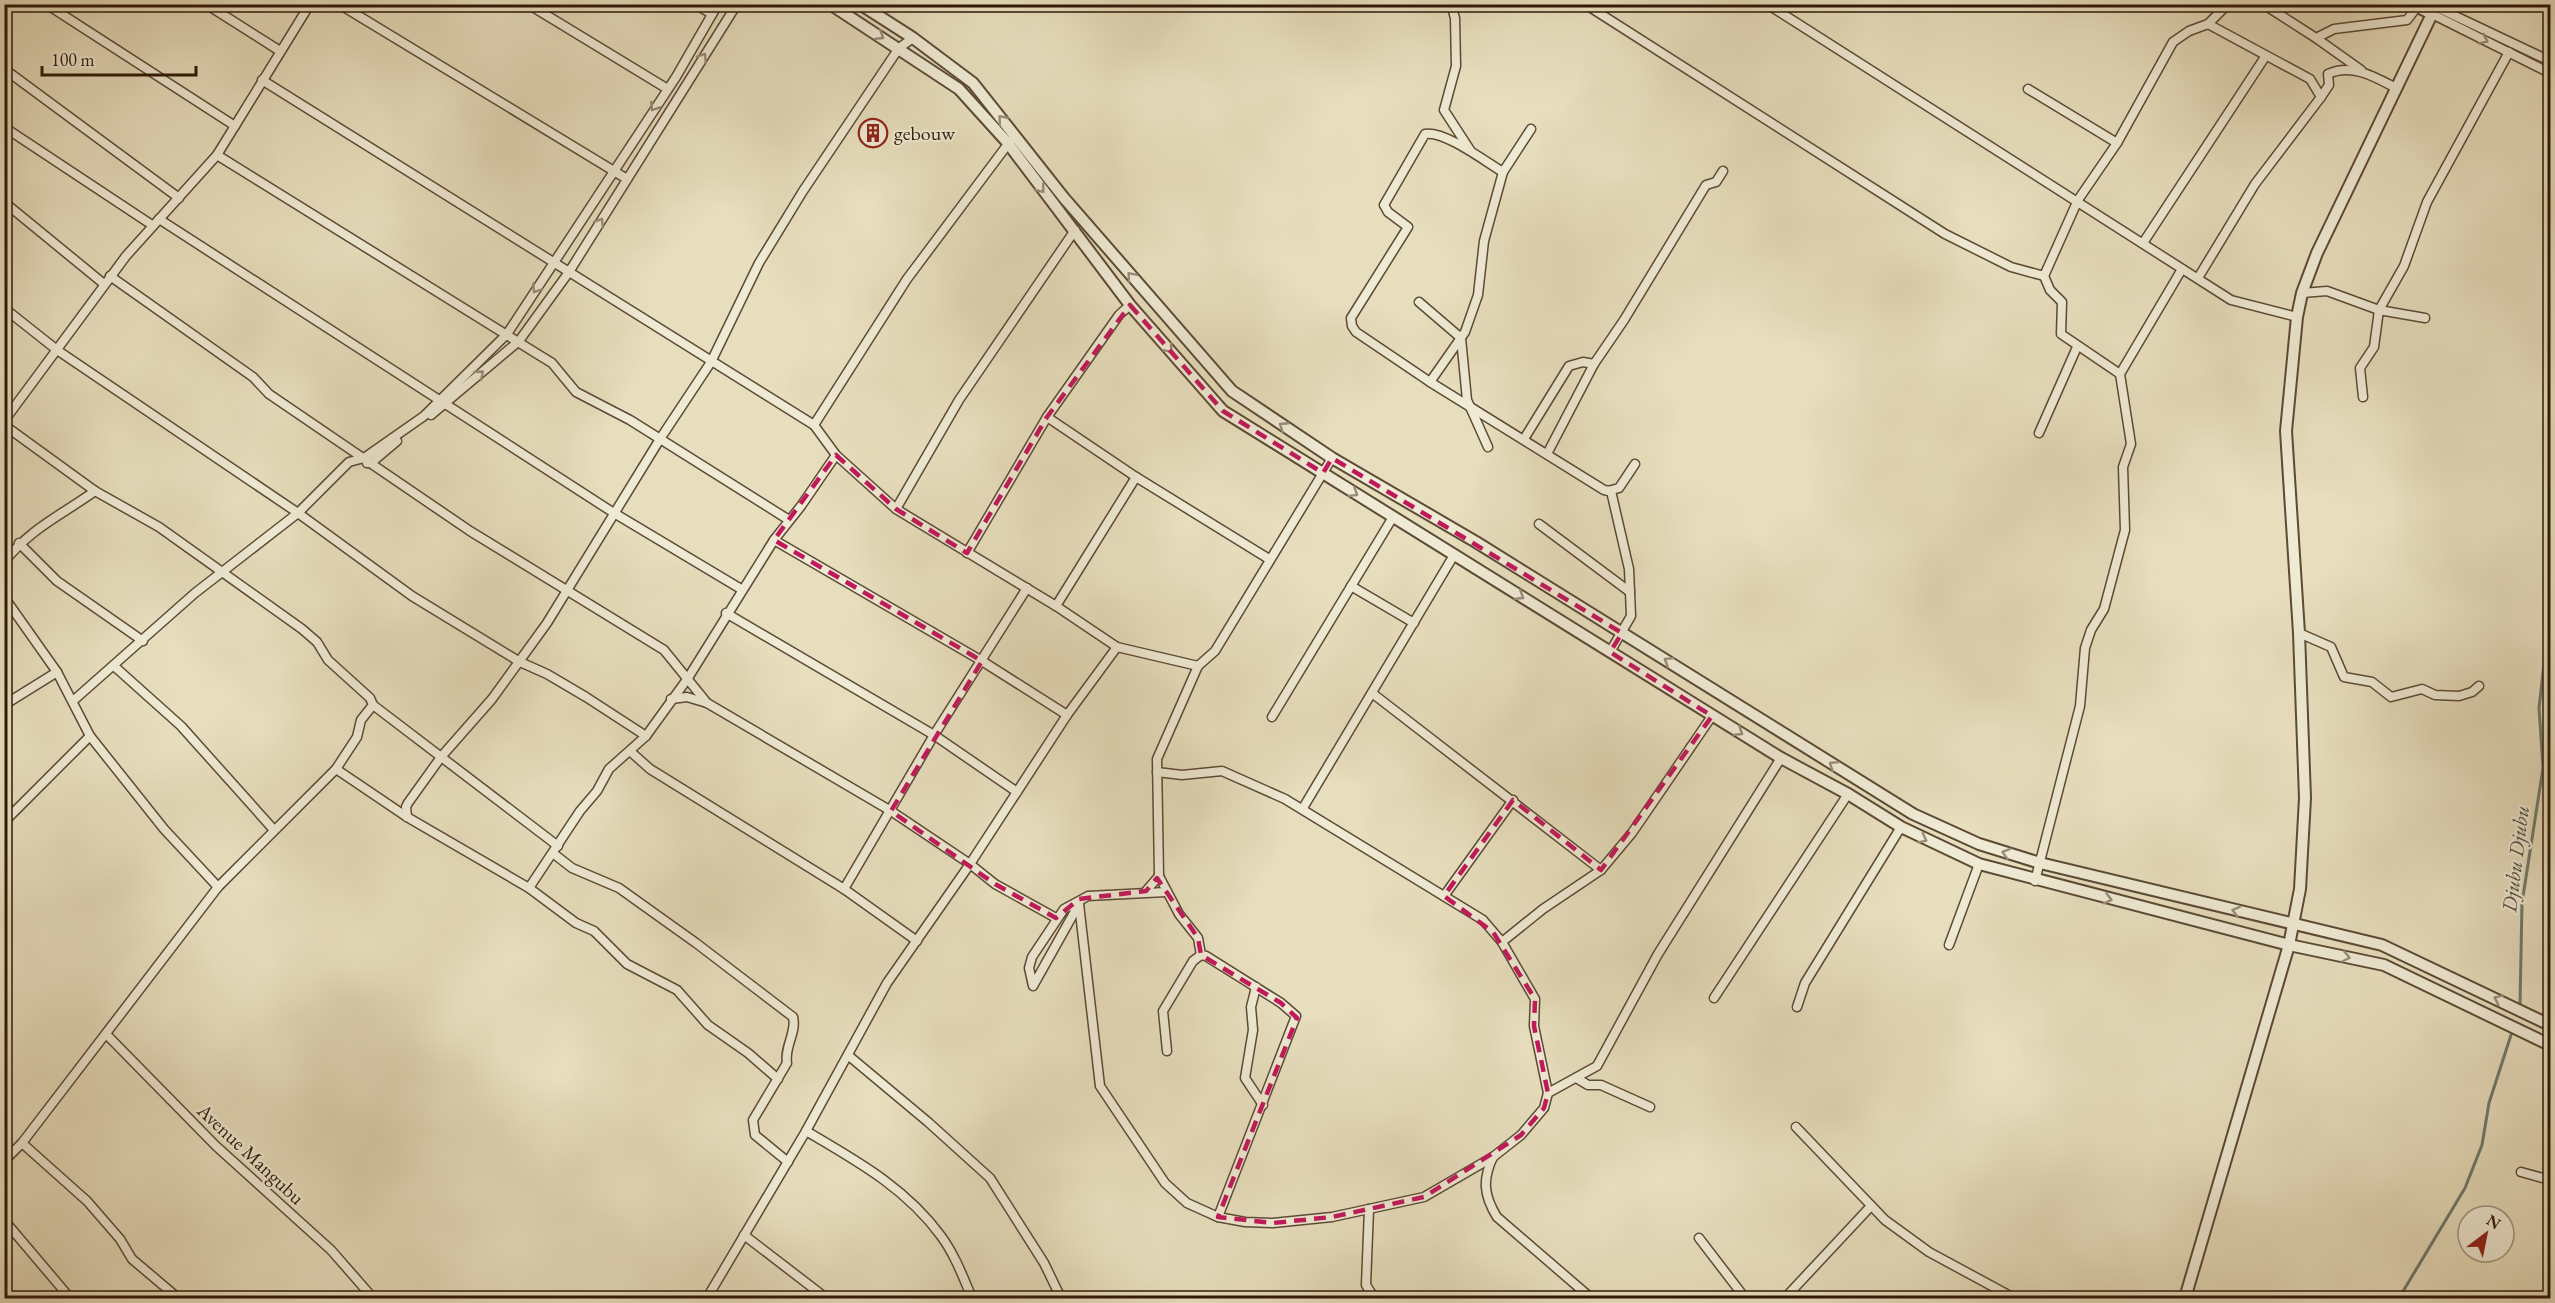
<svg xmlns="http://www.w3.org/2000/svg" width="2555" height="1303" viewBox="0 0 2555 1303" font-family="'EB Garamond',serif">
	<rect width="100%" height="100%" fill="#e7debd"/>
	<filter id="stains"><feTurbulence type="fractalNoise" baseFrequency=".00333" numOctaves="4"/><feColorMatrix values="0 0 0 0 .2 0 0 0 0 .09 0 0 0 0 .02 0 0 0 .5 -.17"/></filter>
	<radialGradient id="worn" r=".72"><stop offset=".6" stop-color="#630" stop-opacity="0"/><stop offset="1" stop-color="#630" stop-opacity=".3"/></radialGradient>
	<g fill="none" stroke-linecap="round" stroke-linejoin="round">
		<g stroke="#6d7a6f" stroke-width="3">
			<path d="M2520 1004 2522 903 2543 768 2539 708 2550 611"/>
			<path d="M2399 1298 2465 1188 2482 1145 2489 1103 2511 1035"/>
		</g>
		<g stroke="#5c4a35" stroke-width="11">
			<g id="minor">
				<path d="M46 4 235 126"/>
				<path d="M206 4 280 51"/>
				<path d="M339 4 627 179"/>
				<path d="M528 4 666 88"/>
				<path d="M695 4 712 14"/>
				<path d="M1451 4 1455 18 1456 66 1444 110 1470 150"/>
				<path d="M1585 4 1945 234 2011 267 2044 276 2078 200 2117 143 2173 42 2189 31 2208 24 2228 4"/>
				<path d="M1767 4 2231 300 2297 317"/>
				<path d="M2263 4 2316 38 2334 29 2407 20 2417 7"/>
				<path d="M2432 5 2550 61"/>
				<path d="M2432 14 2550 73"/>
				<path d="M2208 24 2310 79 2321 97 2329 85 2328 74C2352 63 2375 77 2396 88"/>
				<path d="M2316 38 2361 70"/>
				<path d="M7 71 179 198"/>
				<path d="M262 80 814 425 836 455 896 509 1056 606 1117 647"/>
				<path d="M2028 89 2117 143"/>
				<path d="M4 127 152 225"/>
				<path d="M217 155 539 355 552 363 576 392 630 420 789 520"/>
				<path d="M1503 172C1486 162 1444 130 1425 134L1384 205 1388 212 1408 227 1351 318 1352 326 1356 332 1430 382 1604 490 1611 491 1629 569 1631 616 1610 652"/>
				<path d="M4 202 104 284"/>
				<path d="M159 219 614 513 741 589"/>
				<path d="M2143 243 2265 57"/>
				<path d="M110 276 253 377 269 394 470 531 664 650 707 703"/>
				<path d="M2044 276 2050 290 2062 302 2061 334 2120 374"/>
				<path d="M2198 278 2255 184 2321 97"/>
				<path d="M2302 293 2327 291 2379 310 2425 318"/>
				<path d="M1419 302 1461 338 1467 400 1488 447"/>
				<path d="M4 308 57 350 298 513 412 596 520 662 547 674 586 697 646 736"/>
				<path d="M1430 382 1465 332 1478 295 1484 241 1503 172 1531 129"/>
				<path d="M2363 397 2360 368 2374 347 2379 310 2404 266 2427 202 2509 52"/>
				<path d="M431 415 519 341 569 272 737 4"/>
				<path d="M1047 417 1136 477 1269 559"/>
				<path d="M4 421 126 256 217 155 310 4"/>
				<path d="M4 425 95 491 159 527 302 629 317 642 328 660 370 698 373 705 361 720 357 737 336 769 218 887 22 1143 4 1161"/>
				<path d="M814 425 907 279 1011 140"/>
				<path d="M2039 433 2077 347"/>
				<path d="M1524 439 1569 366 1583 362 1594 364 1624 320 1706 185 1716 182 1723 171"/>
				<path d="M1547 454 1594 364"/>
				<path d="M367 463H371L397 441"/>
				<path d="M1608 491 1619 488 1635 464"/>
				<path d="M896 509 959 400 1075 230"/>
				<path d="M1539 524 1630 592"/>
				<path d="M774 540 982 661 1067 715"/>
				<path d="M19 543 57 581 143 641"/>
				<path d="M967 553 1047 417 1119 315 1130 305"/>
				<path d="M4 562C31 528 60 516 95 491"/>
				<path d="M1351 586 1414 623"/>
				<path d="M4 597 57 672 90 736 164 829 218 887"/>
				<path d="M1056 606 1136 477"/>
				<path d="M726 613 934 735 1017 792"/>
				<path d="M2299 633 2331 647 2344 677 2372 682 2391 697 2422 689 2435 695 2459 696 2472 692 2479 686"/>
				<path d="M114 666 181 726 274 830"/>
				<path d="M1372 693 1601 870"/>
				<path d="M671 699 687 697 707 703 891 811 970 864 995 884 1056 918"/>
				<path d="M74 700 195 593 298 513 349 462 364 458 424 416 507 334 676 77 718 4"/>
				<path d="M4 705 57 672"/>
				<path d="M373 705 558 846"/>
				<path d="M1272 717 1393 517"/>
				<path d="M631 752 650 769 844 889 917 941"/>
				<path d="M336 769 407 817 529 888 576 923 594 931 627 964 677 990 708 1025 748 1053 778 1079"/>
				<path d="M1303 808 1454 555"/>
				<path d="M407 817 406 807 408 803 441 757 492 699 547 623 660 439 711 362 759 263 803 191 899 48 913 38"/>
				<path d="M4 822 90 736"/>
				<path d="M554 854 572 868 619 888 696 943 793 1017C797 1032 784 1047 787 1063L753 1120 755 1135 788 1162"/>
				<path d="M1159 876 1179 914 1198 938 1201 955"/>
				<path d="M2035 881 2080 706 2085 648 2091 630 2104 609 2125 530 2123 467 2131 444 2120 374 2182 269"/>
				<path d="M529 888 580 811 597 791 609 769 646 736 688 678 774 540 801 506 836 455"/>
				<path d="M844 889 934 735 1027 588"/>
				<path d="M1146 891 1159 876 1157 759 1198 666 1215 651 1332 458"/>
				<path d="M1444 896 1513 800"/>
				<path d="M1079 904 1100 1086 1165 1183 1187 1203 1218 1217 1245 1222 1273 1223 1332 1217 1424 1197 1493 1157 1521 1135 1544 1108 1548 1093 1534 1026 1535 999 1502 942 1483 920 1285 799 1222 771 1182 775 1157 772"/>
				<path d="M1079 904 1033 986 1029 968 1032 957 1064 909 1088 896 1166 892"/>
				<path d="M1502 942 1543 909 1601 870 1632 833 1712 716"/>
				<path d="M1949 945 1979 864"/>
				<path d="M1256 987 1251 1007 1253 1030 1245 1078 1263 1105"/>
				<path d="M1714 998 1848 794"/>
				<path d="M1797 1007 1805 983 1901 827"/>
				<path d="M106 1034 216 1146 331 1250 373 1298"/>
				<path d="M1167 1051 1163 1011 1193 961 1201 955 1206 956 1281 1003 1296 1016 1218 1217"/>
				<path d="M849 1056 928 1122 990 1178 1044 1263 1061 1298"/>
				<path d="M1578 1079 1588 1085H1601L1650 1107"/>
				<path d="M1548 1093 1597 1066 1658 954 1781 758"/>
				<path d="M1796 1127 1885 1220 1929 1252 2014 1298"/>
				<path d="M806 1131C857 1161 906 1188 941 1236 955 1255 963 1277 972 1298"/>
				<path d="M22 1143 87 1201 120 1239 132 1259 178 1298"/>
				<path d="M1493 1157C1482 1180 1484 1196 1497 1217L1591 1298"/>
				<path d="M2521 1172 2550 1180"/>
				<path d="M1369 1209 1366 1285 1373 1296 1370 1298"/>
				<path d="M4 1220 70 1298"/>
				<path d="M744 1235 826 1298"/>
				<path d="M1699 1238 1745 1298"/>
				<path d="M707 1298 806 1131 887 983 970 864 1067 715 1117 647 1198 666"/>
				<path d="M1785 1298 1871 1206"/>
			</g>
		</g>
		<g stroke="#5c4a35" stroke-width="14">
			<g id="tertiary">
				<path d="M830 4 959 89 1007 142 1130 305 1223 411 1781 758 1848 794 1901 827 1979 864 2289 945 2384 965 2550 1045"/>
				<path d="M860 4 913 38 973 83 1064 198 1232 391 1332 458 1476 542 1913 814 1979 844 2040 863 2382 945 2550 1025"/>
				<path d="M2412 4 2432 14"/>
				<path d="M2185 1298 2289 945 2300 889 2305 798 2299 633 2286 431 2297 317 2302 293 2317 253 2432 14 2433 4"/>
			</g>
		</g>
		<use href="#minor" stroke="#efead4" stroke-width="8"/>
		<use href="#tertiary" stroke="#efead4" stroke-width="10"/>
	</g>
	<defs><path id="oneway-chevron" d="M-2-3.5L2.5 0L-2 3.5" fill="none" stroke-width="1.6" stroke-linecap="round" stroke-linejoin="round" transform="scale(1.5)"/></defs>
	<g stroke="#988c78">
		<use href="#oneway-chevron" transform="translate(880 36) rotate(32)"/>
		<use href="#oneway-chevron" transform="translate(2484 40) rotate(26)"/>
		<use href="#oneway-chevron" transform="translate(703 57) rotate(-56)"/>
		<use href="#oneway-chevron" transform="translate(654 107) rotate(123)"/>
		<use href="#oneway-chevron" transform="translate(1002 119) rotate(-129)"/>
		<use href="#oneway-chevron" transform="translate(1041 189) rotate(51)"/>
		<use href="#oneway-chevron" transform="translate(600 222) rotate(-58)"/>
		<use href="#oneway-chevron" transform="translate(1131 276) rotate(-131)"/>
		<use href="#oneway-chevron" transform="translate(536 289) rotate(124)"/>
		<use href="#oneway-chevron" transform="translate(1169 349) rotate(49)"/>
		<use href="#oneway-chevron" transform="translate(480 374) rotate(-41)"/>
		<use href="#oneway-chevron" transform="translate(1283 426) rotate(-147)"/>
		<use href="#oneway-chevron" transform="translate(1354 493) rotate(32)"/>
		<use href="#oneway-chevron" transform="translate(1520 596) rotate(32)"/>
		<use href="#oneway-chevron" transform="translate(1668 661) rotate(-148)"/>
		<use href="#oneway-chevron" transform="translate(1739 732) rotate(32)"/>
		<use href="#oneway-chevron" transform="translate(1833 765) rotate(-148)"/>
		<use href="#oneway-chevron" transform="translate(1923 839) rotate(27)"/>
		<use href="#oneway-chevron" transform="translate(2006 853) rotate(-163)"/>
		<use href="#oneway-chevron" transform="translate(2108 899) rotate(14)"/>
		<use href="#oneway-chevron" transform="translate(2236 911) rotate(-166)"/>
		<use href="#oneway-chevron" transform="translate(2346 957) rotate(12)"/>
		<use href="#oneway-chevron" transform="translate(2498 999) rotate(-154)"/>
	</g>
	<path fill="none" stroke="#c2185b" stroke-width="4.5" stroke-dasharray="12 8" stroke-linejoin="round" d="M1130 305 1223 411 1323 473 1332 458 1622 633 1610 652 1712 716 1601 870 1513 800 1444 896 1493 932 1535 999 1534 1026 1548 1093 1544 1108 1521 1135 1424 1197 1332 1217 1273 1223 1218 1217 1297 1018 1281 1003 1201 955 1198 938 1157 878 1146 891 1079 899 1056 918 995 884 891 811 982 661 774 540 836 455 896 509 967 553 1047 417Z"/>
	<defs>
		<g id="building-ring" transform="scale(1.5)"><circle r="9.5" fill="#efead4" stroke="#8f2418" stroke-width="1.5"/><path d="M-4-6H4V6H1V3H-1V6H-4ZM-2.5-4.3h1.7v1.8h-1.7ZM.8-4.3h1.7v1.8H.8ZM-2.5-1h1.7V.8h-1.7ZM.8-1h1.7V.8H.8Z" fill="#8f2418"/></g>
	</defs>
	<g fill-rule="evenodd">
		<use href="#building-ring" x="873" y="133"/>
	</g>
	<g text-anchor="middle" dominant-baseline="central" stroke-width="4.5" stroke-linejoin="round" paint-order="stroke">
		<g font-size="20" fill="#2e1808" stroke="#efead4" text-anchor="start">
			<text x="894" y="133">gebouw</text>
		</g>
		<g font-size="20" fill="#2e1808" stroke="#efead4">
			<text transform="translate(251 1154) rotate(43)">Avenue Mangubu</text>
		</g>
		<g font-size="21" font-style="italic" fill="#535144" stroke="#efead4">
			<text transform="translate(2515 859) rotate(-83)">Djubu Djubu</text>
		</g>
	</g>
	<rect width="2555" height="1303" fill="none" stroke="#e7debd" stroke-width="24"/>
	<rect x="6" y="6" width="2543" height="1291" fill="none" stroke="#2e1808" stroke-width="3"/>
	<rect x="12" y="12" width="2531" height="1279" fill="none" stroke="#2e1808" stroke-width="1.5"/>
	<g transform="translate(2486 1234) rotate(32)"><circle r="28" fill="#efead4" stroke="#a29682" stroke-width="1.5"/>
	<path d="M0-4.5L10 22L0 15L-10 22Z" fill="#8f2418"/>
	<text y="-9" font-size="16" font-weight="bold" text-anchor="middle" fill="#2e1808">N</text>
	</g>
	<path d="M42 66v9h154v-9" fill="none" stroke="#2e1808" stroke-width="3"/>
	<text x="51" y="66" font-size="18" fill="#2e1808" stroke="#efead4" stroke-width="4.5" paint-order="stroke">100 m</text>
	<rect width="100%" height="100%" filter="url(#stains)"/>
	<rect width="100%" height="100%" fill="url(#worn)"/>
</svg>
